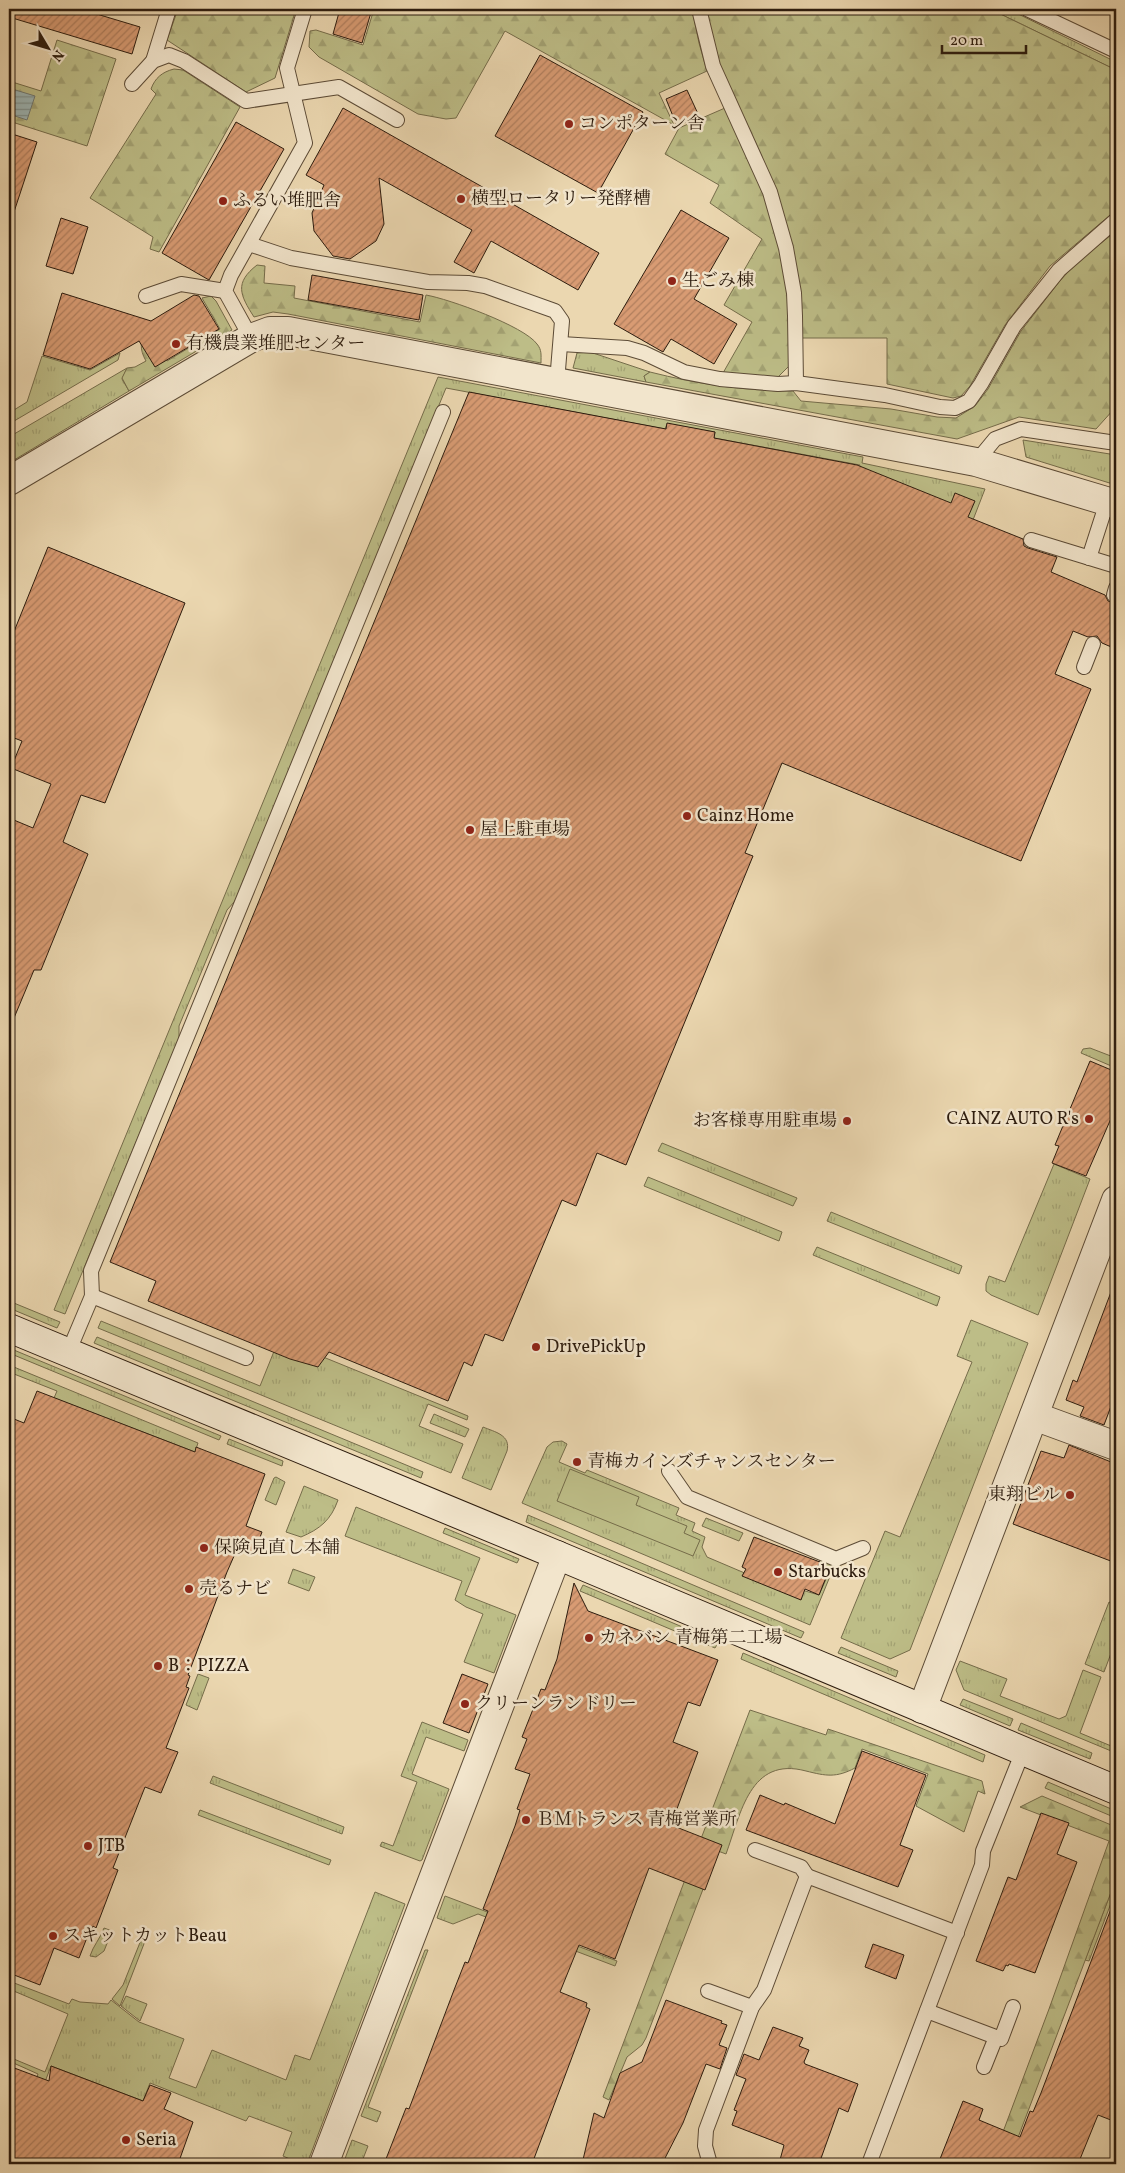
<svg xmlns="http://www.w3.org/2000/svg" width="1125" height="2173" viewBox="0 0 1125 2173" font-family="Vollkorn,'Noto Serif JP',serif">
	<defs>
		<pattern id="grass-tufts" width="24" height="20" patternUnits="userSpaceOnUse" patternTransform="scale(1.25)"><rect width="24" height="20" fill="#bdbd87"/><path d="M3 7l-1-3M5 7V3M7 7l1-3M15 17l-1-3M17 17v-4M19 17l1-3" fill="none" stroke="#a3a273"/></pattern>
		<pattern id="forest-firs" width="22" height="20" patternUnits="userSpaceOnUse" patternTransform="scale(1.25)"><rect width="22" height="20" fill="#bdbd87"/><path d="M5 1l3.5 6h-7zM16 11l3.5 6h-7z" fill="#a3a273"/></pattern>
		<pattern id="water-rules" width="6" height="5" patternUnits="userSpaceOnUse" patternTransform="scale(1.25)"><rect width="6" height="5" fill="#9db7b7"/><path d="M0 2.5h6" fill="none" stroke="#809493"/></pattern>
		<pattern id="building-hatch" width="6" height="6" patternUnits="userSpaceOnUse" patternTransform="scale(1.25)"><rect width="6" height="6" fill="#d89b73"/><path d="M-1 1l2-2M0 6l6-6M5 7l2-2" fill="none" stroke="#b07e5d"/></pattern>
	</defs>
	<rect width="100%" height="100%" fill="#ebd7b0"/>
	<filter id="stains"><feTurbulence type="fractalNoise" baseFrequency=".004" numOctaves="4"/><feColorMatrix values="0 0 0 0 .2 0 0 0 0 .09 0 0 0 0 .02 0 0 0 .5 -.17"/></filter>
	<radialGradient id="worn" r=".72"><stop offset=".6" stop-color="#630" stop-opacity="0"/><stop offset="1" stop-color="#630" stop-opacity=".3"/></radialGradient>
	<g fill="url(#grass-tufts)" stroke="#756c4a">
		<path d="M990 9H1008L1116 62V70Z"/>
		<path d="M590 352 650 372 644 376 646 382 573 368 577 353Z"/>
		<path d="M120 353 118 360 9 424V413L27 402 42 356 90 370Z"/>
		<path d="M127 368 122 379 129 391 9 463V437Z"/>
		<path d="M438 377 863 457 862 463 985 489 966 538 859 468 860 465 714 438 715 432 667 424 665 429 446 388 235 901 227 910 179 1026V1038L65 1314 54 1310Z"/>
		<path d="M1023 440 1116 455V485L1026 457Z"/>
		<path d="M1090 1048 1116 1058V1068L1081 1053 1083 1049Z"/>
		<path d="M662 1143 797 1198 793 1206 658 1151Z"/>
		<path d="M1054 1164 1090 1179 1038 1315 991 1295 986 1291V1284L989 1276 1005 1282Z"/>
		<path d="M648 1177 782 1232 779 1241 644 1186Z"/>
		<path d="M831 1212 962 1266 959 1274 827 1221Z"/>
		<path d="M817 1247 940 1297 937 1306 813 1255Z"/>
		<path d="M9 1301 60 1322 57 1328 9 1308Z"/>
		<path d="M971 1320 1028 1343 910 1650 890 1659 841 1638 885 1531 900 1537 972 1362 957 1356Z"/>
		<path d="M101 1321 260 1386 279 1339 468 1416 467 1420 428 1404 419 1426 463 1444 451 1473 98 1328Z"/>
		<path d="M97 1337 423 1472 421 1478 94 1343Z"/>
		<path d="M9 1348 221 1436 219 1440 9 1353Z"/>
		<path d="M9 1365 198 1443 195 1452 54 1398 57 1391 9 1372Z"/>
		<path d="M434 1414 469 1429 465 1437 430 1423Z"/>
		<path d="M483 1427C495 1432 511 1435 507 1451L491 1490 462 1478Z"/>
		<path d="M229 1439 283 1461 282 1466 227 1444Z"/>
		<path d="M562 1441 567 1444 559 1462 585 1473 587 1470 679 1508 676 1515 695 1523 692 1531 705 1537 702 1547 707 1557 747 1574 819 1595 831 1568 819 1563 821 1558 832 1563 833 1569 810 1625 522 1503 547 1447 553 1442Z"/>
		<path d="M276 1477 285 1482 276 1505 265 1500 274 1478Z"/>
		<path d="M304 1486 338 1500C331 1520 320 1529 301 1537L286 1532Z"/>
		<path d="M356 1507 480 1558 465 1595 516 1615 494 1673 464 1662 483 1614 466 1607 455 1600 462 1581 345 1536Z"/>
		<path d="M528 1515 804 1632 801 1638 526 1522Z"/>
		<path d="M706 1518 743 1533 739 1541 702 1526Z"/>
		<path d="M445 1528 519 1559 517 1563 443 1533Z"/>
		<path d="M293 1569 315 1577 309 1591 288 1583Z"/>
		<path d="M583 1585 718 1642V1643L715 1648 580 1591Z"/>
		<path d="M1109 1602 1116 1605V1640L1104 1672 1085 1664Z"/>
		<path d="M841 1647 898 1671 896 1677 838 1653Z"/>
		<path d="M743 1653 985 1755 983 1762 741 1659Z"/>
		<path d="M960 1661 1007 1679 1000 1696 1059 1719 1066 1716 1083 1670 1101 1677 1080 1733 1116 1748V1753L964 1690 956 1670Z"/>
		<path d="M198 1674 209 1678 197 1710 186 1705Z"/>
		<path d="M963 1699 1013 1719 1010 1726 960 1705Z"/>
		<path d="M422 1722 468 1740 464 1751 426 1737 412 1774 449 1789 422 1860 420 1861 380 1846 382 1842 393 1846 417 1782 401 1776Z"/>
		<path d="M1021 1723 1092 1753 1090 1759 1018 1730Z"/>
		<path d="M213 1776 344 1827 342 1834 210 1783Z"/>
		<path d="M1048 1782 1116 1811V1818L1045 1788Z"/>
		<path d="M200 1810 331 1860 329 1865 198 1815Z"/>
		<path d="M1116 1879V1890L1089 1961 1085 1960Z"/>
		<path d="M375 1892 405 1904 307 2164H301L283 2156 292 2132 249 2116 246 2121 150 2083 143 2101 51 2066 14 2164H9V2150L38 2074 9 2061V2057L45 2072 68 2014 9 1989V1981L69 2004 72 1999 80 2002 108 2004 111 2000 139 2022 184 2039 169 2078 196 2088 212 2050 286 2080 295 2055 310 2060Z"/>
		<path d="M445 1896 617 1961 615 1966 478 1914 453 1924 437 1918Z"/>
		<path d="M104 1928 112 1931 104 1951 96 1957 90 1956C93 1946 100 1939 104 1928Z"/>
		<path d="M143 1935 147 1936 120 2006 112 1999 123 1985Z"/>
		<path d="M425 1950H428L368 2107 381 2112 377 2122 361 2116Z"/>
		<path d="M126 1996 147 2004 140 2021 121 2006Z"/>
		<path d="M352 2140 368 2146 361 2164H343Z"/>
	</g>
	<g fill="url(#forest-firs)" stroke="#756c4a">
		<path d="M178 9H296L275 78 246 92 167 40Z"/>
		<path d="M374 9H692L699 43 707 71 659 93 674 125 505 31 456 118 446 119 418 114 319 57 309 47 310 31 316 30 363 45Z"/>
		<path d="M705 9H990L1116 70V210L1050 266 1005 325 970 386 961 396 953 398 887 384V338H800L796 273 719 65Z"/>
		<path d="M57 40 116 59 87 146 9 121V81L41 91Z"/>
		<path d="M174 69 183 70 240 107 159 252 150 249 153 237 90 198 156 94 151 89C155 78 162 72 174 69Z"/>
		<path d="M725 108 756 173 769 208 786 275 790 315V365L778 377 723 373 752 322 724 305 762 239 710 203 719 185 665 154 679 128Z"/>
		<path d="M1116 231V404L1114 409 1096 429 1019 417 957 439 646 382 644 376 650 372C697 384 744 391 793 391L801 401 891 409 937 417 956 418 975 406 988 389 1021 331 1059 282 1075 264Z"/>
		<path d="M257 265 265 266 264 283 295 286 294 298 420 322 426 295C449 299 524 326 537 344 542 350 541 355 541 363L288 314 273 312 254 317C240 295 234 283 257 265Z"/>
		<path d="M211 296 216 301 232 330 129 391 122 378 127 368 135 367 146 361C139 349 140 339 147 328L167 361 220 329 202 298Z"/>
		<path d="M750 1710 826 1735 828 1729 982 1781 985 1794 978 1791 964 1832 916 1806 928 1774 862 1749 855 1768C836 1778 826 1776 806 1771 750 1756 741 1813 726 1854L699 1844Z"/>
		<path d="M1042 1796 1116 1827V1879L1008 2164H991L1049 2009 1109 1841 1020 1807Z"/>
		<path d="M686 1877 705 1884 646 2038 642 2045 627 2057 609 2100 603 2097Z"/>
	</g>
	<path fill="#bdbd87" stroke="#756c4a" d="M570 1469 639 1497 636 1505 687 1526 684 1533 700 1540 693 1556 557 1501Z"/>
	<path fill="url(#water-rules)" stroke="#707973" d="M9 88 35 96 27 120 9 114Z"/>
	<g fill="url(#building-hatch)" stroke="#2d1c0e">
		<path d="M9 9H80L140 27 132 54 9 17Z"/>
		<path d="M340 9H372L362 43 333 34Z"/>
		<path d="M540 55 643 112 598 193 495 136Z"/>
		<path d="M687 90 699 116 677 126 666 99Z"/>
		<path d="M343 108 599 253 578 290 491 241 474 273 454 262 472 230 379 178 384 224 376 241 350 259 333 256 314 231 312 213 324 185 306 175Z"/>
		<path d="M236 122 284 149 209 280 162 253Z"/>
		<path d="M9 133 37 142 13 215 9 214Z"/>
		<path d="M681 210 729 238 694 299 737 324 714 364 671 339 663 352 614 324Z"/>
		<path d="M61 218 88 227 73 274 46 266Z"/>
		<path d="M312 275 423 295 419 320 308 300Z"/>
		<path d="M62 293 151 321 194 295 199 296 219 329 155 367 139 341 90 369 43 355Z"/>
		<path d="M469 392 666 429 667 423 715 432 714 438 857 465 951 503 955 493 975 501 968 517 1023 539 1024 546 1028 548 1057 557 1051 572 1105 595 1108 601 1116 603V649L1102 643 1097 636 1088 637 1073 631 1055 674 1091 689 1021 861 782 763 745 853 753 856 626 1165 597 1153 576 1206 562 1200 503 1341 485 1334 472 1366 464 1362 448 1401 329 1352 318 1367 290 1359 148 1301 156 1281 110 1262Z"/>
		<path d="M48 547 185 603 105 803 81 795 63 842 88 854 41 970H34L9 1030V818L33 828 51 784 11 768 22 741 9 736V644Z"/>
		<path d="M1090 1061 1116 1072V1107L1086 1176 1052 1163 1059 1146 1055 1145Z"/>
		<path d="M1114 1284H1116V1393L1104 1425 1080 1416 1084 1407 1066 1400 1073 1380 1077 1382Z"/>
		<path d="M37 1391 195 1452 196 1447 265 1474 246 1526 262 1532 254 1553 238 1547 227 1572 188 1675 190 1676 186 1687 189 1688 166 1748 178 1752 161 1793 145 1787 113 1868 118 1870 96 1928 93 1926 90 1936 88 1935 79 1958 54 1948 40 1985 9 1973V1417L24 1423Z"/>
		<path d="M1069 1445 1116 1464V1563L1013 1524 1041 1451 1064 1458Z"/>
		<path d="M754 1537 820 1562 816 1570 827 1575 819 1595 805 1589 801 1600 742 1576 746 1569 742 1567Z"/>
		<path d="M574 1583 588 1611 718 1660 700 1706 688 1702 673 1742 698 1752 671 1825 722 1845 705 1890 649 1868 615 1959 579 1945 560 1992 587 2003 586 2007 590 2009 532 2164H384L406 2108 409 2109 454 1990 465 1962 468 1963 488 1911 483 1909 515 1826 520 1810 517 1809 530 1774 515 1769 527 1739 522 1737 541 1689 545 1690 557 1659Z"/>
		<path d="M462 1674 488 1684 469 1733 443 1723Z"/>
		<path d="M862 1751 926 1775 900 1845 913 1850 898 1887 746 1830 760 1795 784 1805 785 1803 835 1824Z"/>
		<path d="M1041 1813 1069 1823 1057 1854 1077 1862 1035 1973 1009 1964 1008 1966 1006 1965 1003 1971 976 1961 1008 1877 1016 1880Z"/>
		<path d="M1114 1901H1116V2122L1098 2115 1078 2164H938L963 2101 983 2109 979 2120 1020 2137 1030 2111 1033 2112 1041 2093Z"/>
		<path d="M873 1944 904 1955 896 1979 865 1967Z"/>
		<path d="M666 2000 722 2021 721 2023 727 2025 719 2045 727 2048 720 2069 706 2064 683 2123 662 2164H582L594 2113 604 2118 620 2073 642 2062Z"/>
		<path d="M773 2027 803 2038 799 2046 809 2050 804 2062 805 2064 858 2084 848 2112 839 2108 819 2164H791L780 2160 784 2145 732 2125 737 2111 734 2110 746 2079 736 2075 744 2054 759 2060Z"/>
		<path d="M9 2066 49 2081 51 2066 143 2101 150 2085 171 2093 164 2109 193 2122 178 2164H9Z"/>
	</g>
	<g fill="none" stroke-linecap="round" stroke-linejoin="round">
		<g stroke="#5c4b36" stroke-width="16">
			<g id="lane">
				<path d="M699 9 713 66 770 192 786 248 794 293 795 316 796 383"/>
				<path d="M1027 9 1116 51"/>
				<path d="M153 61 169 9"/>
				<path d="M132 84 153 61 169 55 184 61 246 101 339 87 397 120"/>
				<path d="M249 244 291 258 428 282 468 283 485 286 555 311 562 321 557 382"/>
				<path d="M146 296 181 284 225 291"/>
				<path d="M251 338 225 291 231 275 305 143 287 68 305 9"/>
				<path d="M561 344 627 348 644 353 684 372 720 379 778 384 796 383 885 395 940 407 955 408 969 401 981 384 1014 326 1059 270 1116 220"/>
				<path d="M976 462 995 439 1021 429 1116 443"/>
				<path d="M1031 540 1116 566"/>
				<path d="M1089 558 1107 502"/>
				<path d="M1114 595 1116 588"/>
				<path d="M1084 667 1093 644"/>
				<path d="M92 1296 91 1271 443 412"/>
				<path d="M68 1353 92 1296 246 1358"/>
				<path d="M669 1471 687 1497 836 1559 863 1548"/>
				<path d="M755 1850 801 1867 807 1876"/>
				<path d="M708 1991 752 2007"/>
				<path d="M927 2011 1001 2039 1013 2007"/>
				<path d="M984 2067 996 2037"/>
				<path d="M710 2164 705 2146 706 2130 752 2007 764 1990 807 1876 957 1933"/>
				<path d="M869 2164 982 1865 983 1851 1023 1751"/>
			</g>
		</g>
		<g stroke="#5c4b36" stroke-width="30">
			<g id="street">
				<path d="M9 481 251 338 270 331H288L976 462 1116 504"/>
				<path d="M1034 1416 1116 1446"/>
				<path d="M922 1709 1116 1200"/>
				<path d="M324 2164 557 1555"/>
			</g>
		</g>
		<g stroke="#2d1c0e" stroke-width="30">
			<path id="secondary" d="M9 1328 557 1555 1116 1790"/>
		</g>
		<use href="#lane" stroke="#f2e5cc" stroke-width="14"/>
		<use href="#street" stroke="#f2e5cc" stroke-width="28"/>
		<use href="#secondary" stroke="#f2e5cc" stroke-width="28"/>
	</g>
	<g fill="#8f2418" stroke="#f2e5cc" stroke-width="2">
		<circle cx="569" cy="124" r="5"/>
		<circle cx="461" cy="199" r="5"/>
		<circle cx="223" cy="201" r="5"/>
		<circle cx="672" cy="281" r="5"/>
		<circle cx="176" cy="344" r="5"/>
		<circle cx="687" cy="816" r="5"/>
		<circle cx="470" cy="830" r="5"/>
		<circle cx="1089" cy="1119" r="5"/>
		<circle cx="847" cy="1121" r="5"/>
		<circle cx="536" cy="1347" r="5"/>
		<circle cx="577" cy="1462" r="5"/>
		<circle cx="1070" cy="1495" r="5"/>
		<circle cx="204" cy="1548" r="5"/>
		<circle cx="778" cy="1572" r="5"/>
		<circle cx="189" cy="1589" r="5"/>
		<circle cx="589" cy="1638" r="5"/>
		<circle cx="158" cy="1666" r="5"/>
		<circle cx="465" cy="1704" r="5"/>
		<circle cx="526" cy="1820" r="5"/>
		<circle cx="88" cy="1846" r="5"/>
		<circle cx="53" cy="1936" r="5"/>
		<circle cx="126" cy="2140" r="5"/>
	</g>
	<g text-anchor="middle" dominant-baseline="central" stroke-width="5" stroke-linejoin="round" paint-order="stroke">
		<g font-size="18" fill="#2d1c0e" stroke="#f2e5cc" text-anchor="start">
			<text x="579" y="124">コンポターン舎</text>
			<text x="471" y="199">横型ロータリー発酵槽</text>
			<text x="233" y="201">ふるい堆肥舎</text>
			<text x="682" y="281">生ごみ棟</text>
			<text x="186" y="344">有機農業堆肥センター</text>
			<text x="697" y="816">Cainz Home</text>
			<text x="480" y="830">屋上駐車場</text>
			<text x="1079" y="1119" text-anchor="end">CAINZ AUTO R's</text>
			<text x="837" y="1121" text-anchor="end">お客様専用駐車場</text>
			<text x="546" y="1347">DrivePickUp</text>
			<text x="587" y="1462">青梅カインズチャンスセンター</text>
			<text x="1060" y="1495" text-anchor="end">東翔ビル</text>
			<text x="214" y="1548">保険見直し本舗</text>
			<text x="788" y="1572">Starbucks</text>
			<text x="199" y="1589">売るナビ</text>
			<text x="599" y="1638">カネバン 青梅第二工場</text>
			<text x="168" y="1666">B：PIZZA</text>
			<text x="475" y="1704">クリーンランドリー</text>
			<text x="536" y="1820">ＢＭトランス 青梅営業所</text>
			<text x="98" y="1846">JTB</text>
			<text x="63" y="1936">スキットカットBeau</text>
			<text x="136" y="2140">Seria</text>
		</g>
	</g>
	<rect width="1125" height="2173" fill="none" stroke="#ebd7b0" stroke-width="30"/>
	<rect x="10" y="10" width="1105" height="2153" fill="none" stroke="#2d1c0e" stroke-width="2.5"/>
	<rect x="15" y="15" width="1095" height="2143" fill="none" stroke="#2d1c0e"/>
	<g transform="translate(48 48) rotate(128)" stroke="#f2e5cc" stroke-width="4" paint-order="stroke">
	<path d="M0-4L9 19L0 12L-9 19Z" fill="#2d1c0e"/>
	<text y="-8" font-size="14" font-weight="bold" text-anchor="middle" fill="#2d1c0e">N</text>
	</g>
	<path d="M942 45v8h84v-8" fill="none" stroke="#2d1c0e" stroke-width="2.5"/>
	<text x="950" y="45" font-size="15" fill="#2d1c0e" stroke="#f2e5cc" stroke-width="4" paint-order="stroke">20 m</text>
	<rect width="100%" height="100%" filter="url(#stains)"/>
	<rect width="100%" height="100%" fill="url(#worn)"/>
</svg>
